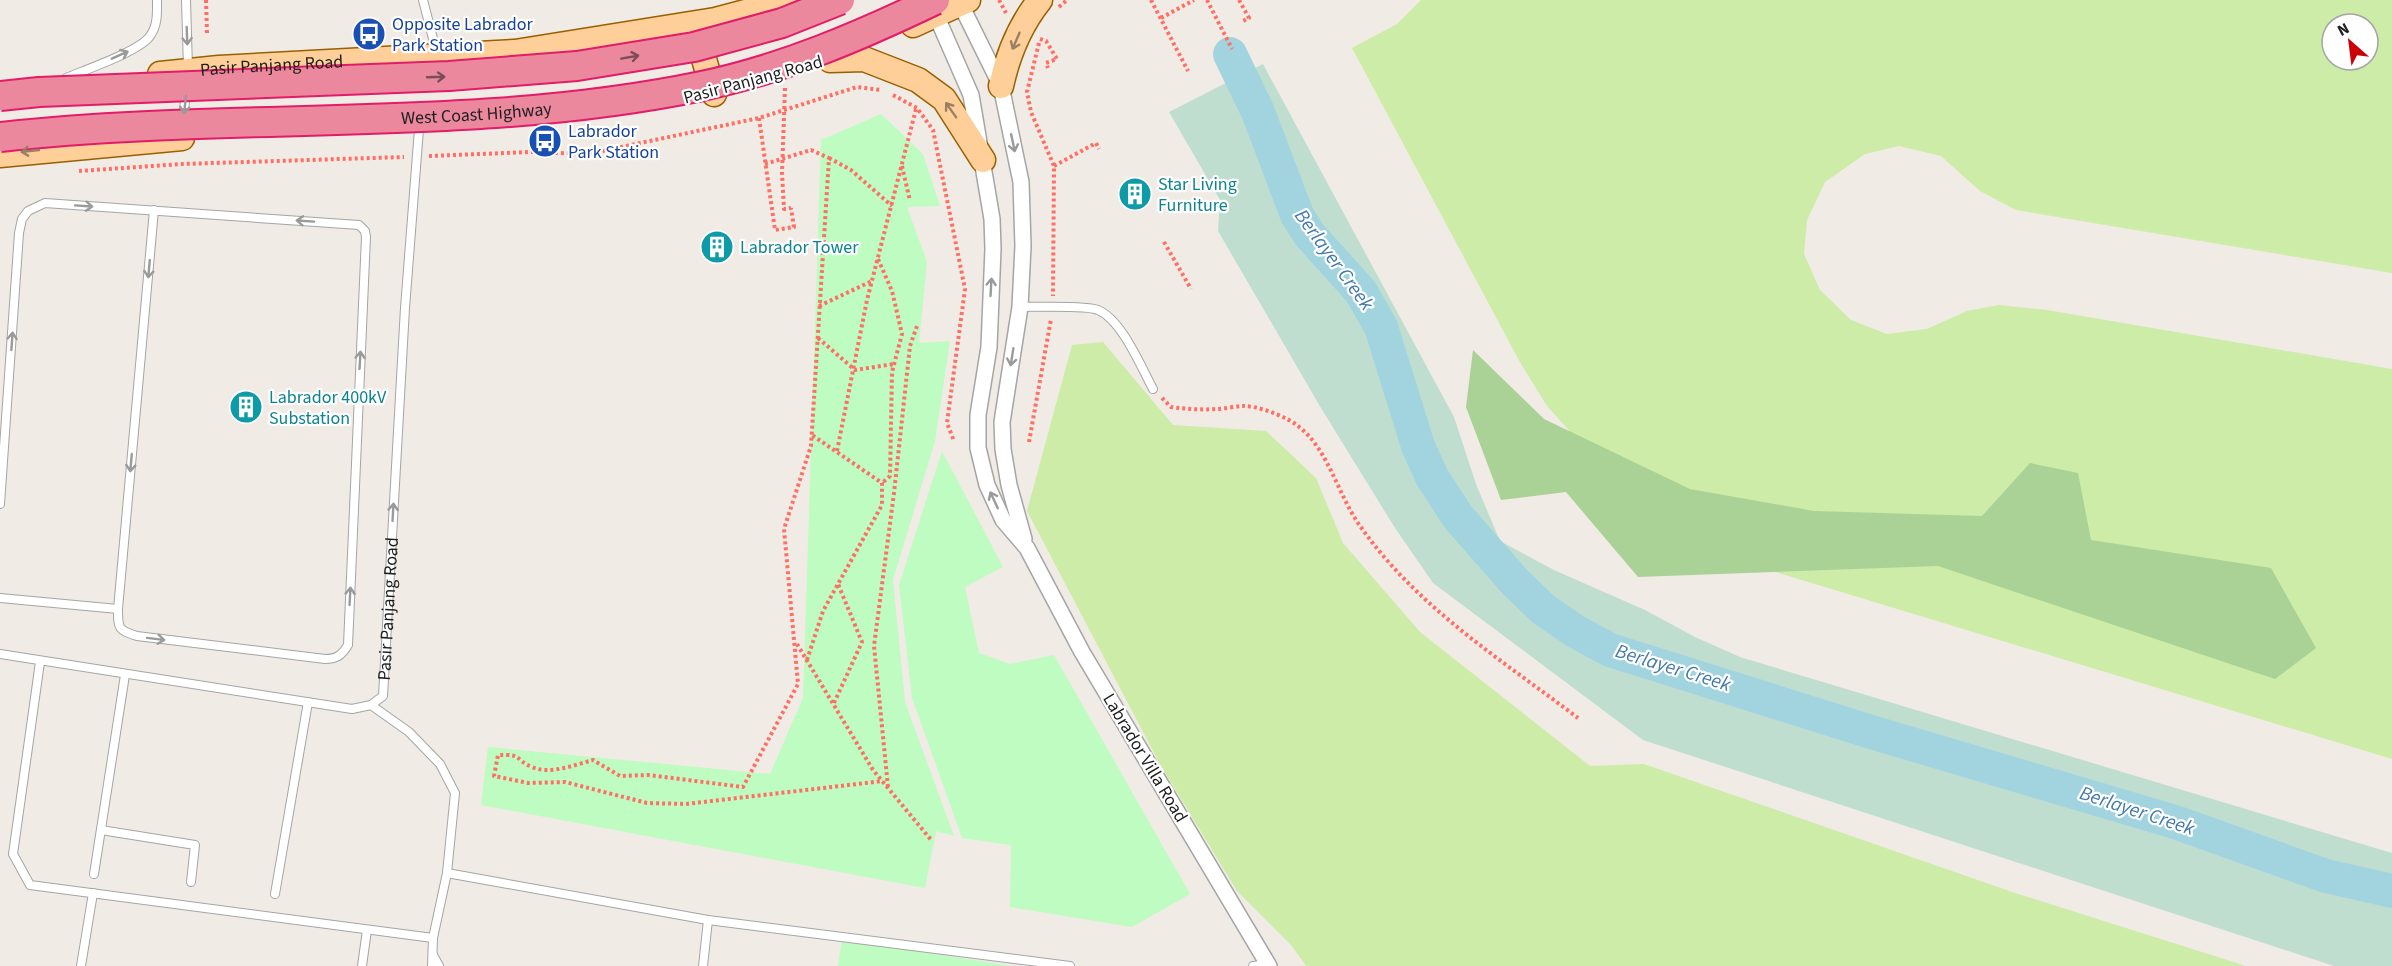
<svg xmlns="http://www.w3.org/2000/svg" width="2392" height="966" viewBox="0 0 2392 966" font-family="'Source Sans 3',sans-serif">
	<rect width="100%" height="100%" fill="#f0ebe4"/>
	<g fill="#cceca7" fill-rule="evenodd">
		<path d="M1421 0H2392V273L2016 210 1980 191 1941 156 1899 146 1865 154 1825 182 1807 220 1804 254 1820 290 1851 320 1887 334 1927 329 1967 311 1999 305 2047 310 2392 369V759L1759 567 1604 469 1547 406 1521 364 1352 48 1397 24ZM2332 24H2368V60H2332Z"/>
		<path d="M1103 342 1173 425 1266 431 1316 478 1343 543 1420 632 1590 766 1644 764 2015 893 2246 966H1306L1292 946 1237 891 1161 766 1027 511 1072 345Z"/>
	</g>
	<path fill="#aad196" d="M1473 350 1544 419 1690 489 1814 511 1982 516 2030 463 2078 473 2091 540 2271 568 2316 648 2275 679 1938 566 1638 577 1566 492 1501 500 1466 407Z"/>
	<path fill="#c0decf" d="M1263 64 1454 417 1476 484 1500 541 1554 570 1645 610 1695 637 1740 657 2392 853V966H2334L1643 740 1433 583 1395 528 1321 408 1218 231 1220 200 1169 112Z"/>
	<g fill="#befcc1">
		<path d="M881 114 923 154 940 206 907 207 927 262 919 343 950 341 935 441 893 580 905 702 954 836 936 831 925 888 481 805 488 747 770 774 803 698 821 140Z"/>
		<path d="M942 451 1003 567 965 587 979 653 1010 664 1054 655 1190 894 1132 927 1010 907 1011 845 962 838 912 698 899 585Z"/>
		<path d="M842 939 1011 966H838Z"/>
	</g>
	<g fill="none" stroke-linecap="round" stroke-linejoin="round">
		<path stroke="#a2d4df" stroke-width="34" d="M1230 54 1258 112 1297 215 1309 234 1361 292 1381 327 1418 446 1432 477 1458 517 1515 582 1543 609 1575 631 1610 650 1871 732 2175 822 2326 876 2392 891"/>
		<g stroke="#a5a5a5" stroke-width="10">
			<g id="lane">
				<path d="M186 0 188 68"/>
				<path d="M423 0 437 54"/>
				<path d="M66 78C85 70 140 51 150 36 158 25 157 13 157 0"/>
				<path d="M183 119 186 92"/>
				<path d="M1020 307C1035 307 1088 305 1098 310 1122 320 1141 367 1153 389"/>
				<path d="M0 504 19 233 22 219 28 211 45 203 359 225 365 231 366 237 348 645C342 655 337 659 325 659L137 636C118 630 118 629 118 609L154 210"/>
				<path d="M0 598 118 609"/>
				<path id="s1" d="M0 654 352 709 371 705 383 696 405 308 419 129"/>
				<path d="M40 662 13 854 30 885 433 938"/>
				<path d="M371 705 409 732 440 764 455 793 447 873 433 938 432 966"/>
				<path d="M101 830 195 845 191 882"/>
				<path d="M447 873 708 920 1070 966"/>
				<path d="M94 874 125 675"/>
				<path d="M275 894 308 702"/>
				<path d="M433 955 439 966"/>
				<path d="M81 966 93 893"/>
				<path d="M362 966 367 930"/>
				<path d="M703 966 708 920"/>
				<path d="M1253 966 1268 964"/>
			</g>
		</g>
		<g stroke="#a5a5a5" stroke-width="18">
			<g id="street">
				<path d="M960 3 1001 86 1021 182 1023 246 1020 307 1002 422 1003 449 1009 485 1024 539"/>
				<path d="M936 15 971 95 992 219 993 249 989 347 978 415V448L987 485 1003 520 1027 548 1082 652 1269 966"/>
			</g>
		</g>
		<g stroke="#986000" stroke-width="27">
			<g id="primary">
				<path d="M913 25 968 0"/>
				<path d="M680 38 702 52 714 94"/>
				<path d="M830 60 864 59 918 80 944 99 983 160"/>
				<path id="s2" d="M160 74 219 68 515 52 715 20 791 0"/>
				<path d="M1001 86C1008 54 1020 25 1040 0"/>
				<path d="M0 155 182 138"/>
			</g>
		</g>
		<g stroke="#ff6f65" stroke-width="4" stroke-dasharray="3 3" stroke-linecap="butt">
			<path d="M206 0 207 34"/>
			<path d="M999 0 1006 13"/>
			<path d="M1151 0 1188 71"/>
			<path d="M1207 0 1232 49"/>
			<path d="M1239 0 1249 18 1241 22"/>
			<path d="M1059 7 1067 0"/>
			<path d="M1161 18 1194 0"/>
			<path d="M1040 39 1046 41 1057 59 1046 63 1048 68"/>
			<path d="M1039 43 1027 92 1031 112 1054 166 1053 296"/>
			<path d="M893 95 917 108 933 130 965 289 947 423 954 441"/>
			<path d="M759 118 775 230 794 227 791 208"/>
			<path d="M429 156 531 152 588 154 759 118 857 87 881 90"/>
			<path d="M829 158 851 170 892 206"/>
			<path d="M765 164 811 150 829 158 811 446 784 529 798 684 743 787 648 775 620 776 593 760C574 765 550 775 532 767 513 759 524 754 498 755L494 776 528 783 565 782 647 803 686 804 883 781"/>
			<path d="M902 166 910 201"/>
			<path d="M1054 166 1096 143 1099 149"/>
			<path d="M79 171 182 164 404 157"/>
			<path d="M1164 242 1191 289"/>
			<path d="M878 259 892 291 902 334 892 372 890 476 882 483"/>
			<path d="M819 306 872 281"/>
			<path d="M818 338 855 370 894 364"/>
			<path d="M1162 398 1171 407C1186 409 1201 410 1216 409 1225 409 1235 406 1243 406 1257 406 1275 413 1287 419 1326 439 1335 489 1358 523 1415 606 1499 658 1578 718"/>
			<path d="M1029 442 1051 319"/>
			<path d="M837 451 867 300 916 109"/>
			<path d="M797 644 873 770 932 841"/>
			<path d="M807 660 823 611 882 505V483L812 435"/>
			<path d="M834 703 862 642 838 584"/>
			<path d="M888 787 874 646 894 493 910 346 917 326"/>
		</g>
		<use href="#lane" stroke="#fff" stroke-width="8"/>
		<use href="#street" stroke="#fff" stroke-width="15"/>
		<use href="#primary" stroke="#ffcf99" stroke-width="24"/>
		<g stroke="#e21c68" stroke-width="32" stroke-linecap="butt">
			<g id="highway-bridge">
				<path d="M0 96 39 92 449 76 577 66 694 47 782 23 840 0"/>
				<path id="s3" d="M0 137C233 111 471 134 702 86 783 69 860 36 935 0"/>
			</g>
		</g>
		<path stroke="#ff6f65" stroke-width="4" stroke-dasharray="3 3" stroke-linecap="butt" d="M785 88 782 173 784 209 791 208"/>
		<use href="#highway-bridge" stroke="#eb889e" stroke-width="28"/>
	</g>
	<defs><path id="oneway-shaft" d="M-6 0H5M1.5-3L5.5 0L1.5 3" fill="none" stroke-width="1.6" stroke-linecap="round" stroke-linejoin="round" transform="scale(1.5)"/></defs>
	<g stroke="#9a9a9a">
		<use href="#oneway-shaft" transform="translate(187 36) rotate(88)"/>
		<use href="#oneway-shaft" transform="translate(120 55) rotate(-24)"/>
		<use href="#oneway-shaft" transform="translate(185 105) rotate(96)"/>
		<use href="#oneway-shaft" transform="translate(1013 143) rotate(78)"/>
		<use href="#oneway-shaft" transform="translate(84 206) rotate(4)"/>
		<use href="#oneway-shaft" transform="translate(305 221) rotate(-176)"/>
		<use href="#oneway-shaft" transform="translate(149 269) rotate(95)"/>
		<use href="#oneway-shaft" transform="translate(991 287) rotate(-87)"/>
		<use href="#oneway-shaft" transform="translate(12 341) rotate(-86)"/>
		<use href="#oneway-shaft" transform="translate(1012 357) rotate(99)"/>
		<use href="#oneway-shaft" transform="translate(360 360) rotate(-87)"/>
		<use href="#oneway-shaft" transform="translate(131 463) rotate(95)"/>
		<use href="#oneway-shaft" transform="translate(994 500) rotate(-115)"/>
		<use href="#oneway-shaft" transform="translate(393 512) rotate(-87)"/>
		<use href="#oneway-shaft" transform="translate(350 596) rotate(-87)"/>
		<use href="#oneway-shaft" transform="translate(156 639) rotate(7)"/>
	</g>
	<g stroke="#9a7f62">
		<use href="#oneway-shaft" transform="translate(1016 41) rotate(113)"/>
		<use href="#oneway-shaft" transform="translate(951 110) rotate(-125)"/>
		<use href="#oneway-shaft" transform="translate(30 151) rotate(174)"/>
	</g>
	<g stroke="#7a4e58">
		<use href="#oneway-shaft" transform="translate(630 57) rotate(-10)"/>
		<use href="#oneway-shaft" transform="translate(436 77) rotate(-2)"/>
	</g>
	<defs>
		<g id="bus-disc" transform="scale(1.725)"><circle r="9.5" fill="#1a4fb4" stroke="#fff"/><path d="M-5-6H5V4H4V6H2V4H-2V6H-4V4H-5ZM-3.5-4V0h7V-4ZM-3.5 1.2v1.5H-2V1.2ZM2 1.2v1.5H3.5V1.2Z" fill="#fff"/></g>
		<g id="building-disc" transform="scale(1.725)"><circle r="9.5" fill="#0f9aa8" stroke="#fff"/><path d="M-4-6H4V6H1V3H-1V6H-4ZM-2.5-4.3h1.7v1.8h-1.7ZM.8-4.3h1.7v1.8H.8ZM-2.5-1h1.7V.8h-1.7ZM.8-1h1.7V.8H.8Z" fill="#fff"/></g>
	</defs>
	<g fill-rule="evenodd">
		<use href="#bus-disc" x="369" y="34"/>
		<use href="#bus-disc" x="545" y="141"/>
		<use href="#building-disc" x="1135" y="194"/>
		<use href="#building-disc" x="717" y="247"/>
		<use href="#building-disc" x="246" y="407"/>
	</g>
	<g text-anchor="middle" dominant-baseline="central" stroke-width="4.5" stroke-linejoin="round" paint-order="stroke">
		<g font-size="18" fill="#164399" stroke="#fff" text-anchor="start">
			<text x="392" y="24">Opposite Labrador<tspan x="392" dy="21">Park Station</tspan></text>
			<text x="568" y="131">Labrador<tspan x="568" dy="21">Park Station</tspan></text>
		</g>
		<g font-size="18" fill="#1e1e1e" stroke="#fff">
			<text stroke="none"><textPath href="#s2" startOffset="112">Pasir Panjang Road</textPath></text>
			<text transform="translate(753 80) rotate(-15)">Pasir Panjang Road</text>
			<text stroke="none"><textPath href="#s3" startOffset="477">West Coast Highway</textPath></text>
			<text stroke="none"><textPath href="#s1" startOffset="478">Pasir Panjang Road</textPath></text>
			<text transform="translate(1145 758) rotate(59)">Labrador Villa Road</text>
		</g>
		<g font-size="18" fill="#0d838f" stroke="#fff" text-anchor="start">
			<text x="1158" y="184">Star Living<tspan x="1158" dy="21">Furniture</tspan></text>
			<text x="740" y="247">Labrador Tower</text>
			<text x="269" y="397">Labrador 400kV<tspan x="269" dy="21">Substation</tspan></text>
		</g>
		<g font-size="20" font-style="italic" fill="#437aaa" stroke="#fff">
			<text transform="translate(1334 260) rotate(54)">Berlayer Creek</text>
			<text transform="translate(1673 668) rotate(17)">Berlayer Creek</text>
			<text transform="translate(2137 811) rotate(18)">Berlayer Creek</text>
		</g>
	</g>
	<g transform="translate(2350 42) rotate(332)"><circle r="28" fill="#ffffff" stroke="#a5a5a5" stroke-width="1.5"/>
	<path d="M0-4.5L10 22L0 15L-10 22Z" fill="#cc0008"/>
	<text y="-9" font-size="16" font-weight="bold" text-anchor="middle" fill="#1e1e1e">N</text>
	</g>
</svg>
